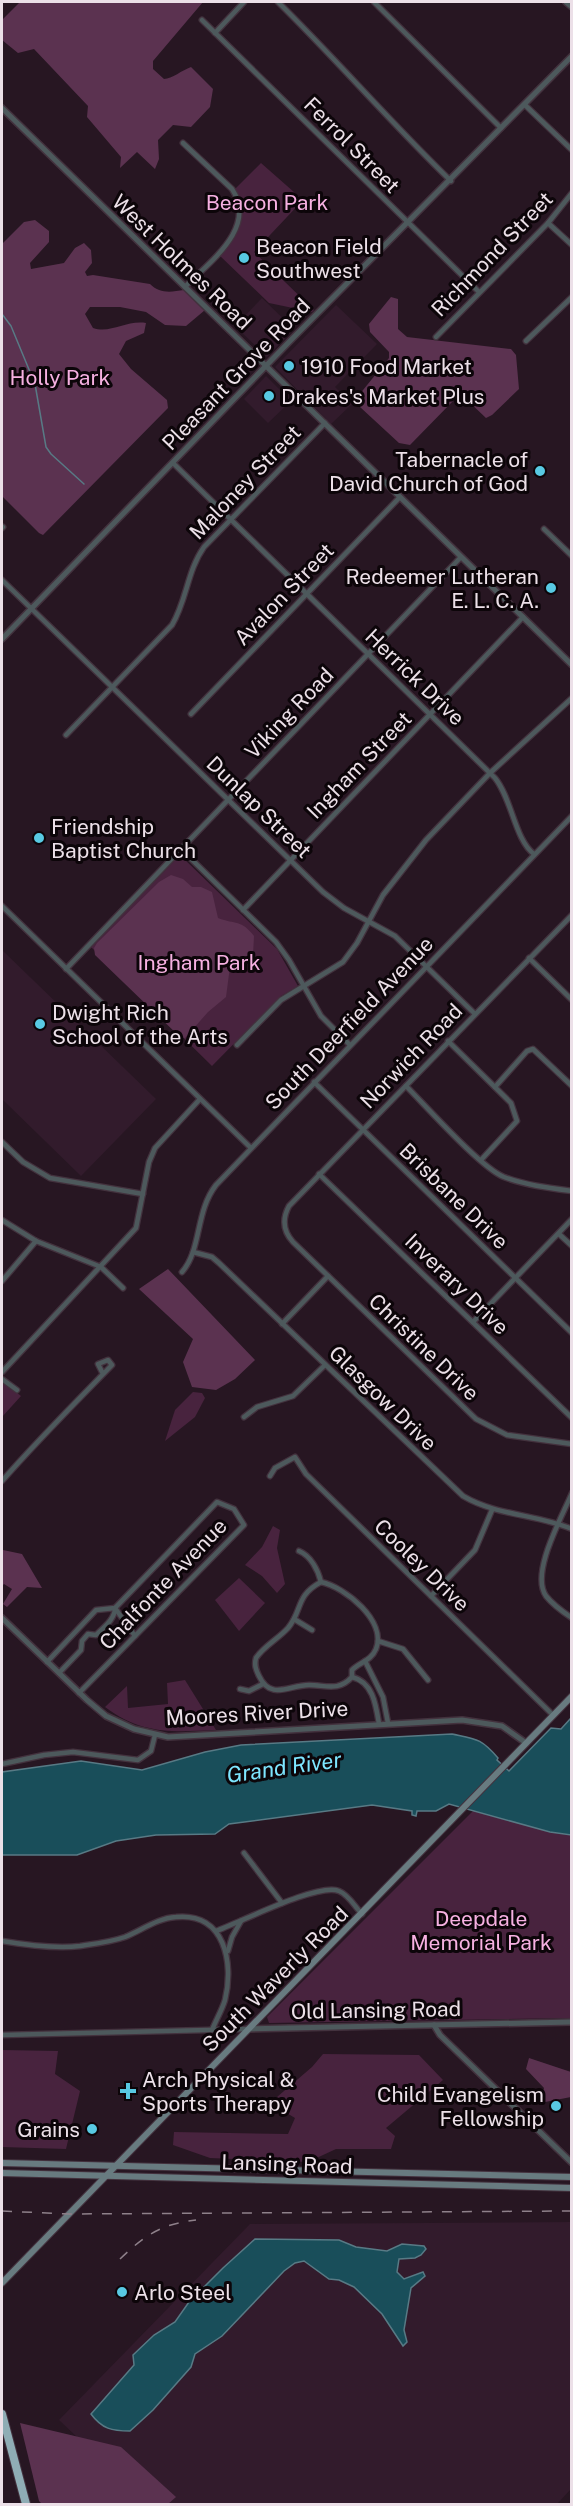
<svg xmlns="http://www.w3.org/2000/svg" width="573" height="2506" viewBox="0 0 573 2506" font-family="'Public Sans',sans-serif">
	<rect width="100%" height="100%" fill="#271622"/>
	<g fill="#321b2c">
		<path d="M262 298 294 329 267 357 235 326Z"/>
		<path d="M336 305 377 344 335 387 352 404 331 424 275 367Z"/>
		<path d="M266 376 291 401 268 423 244 399Z"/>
		<path d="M2 950 156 1099 81 1176 2 1099Z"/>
		<path d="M571 2222V2489L557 2504H148L59 2420 250 2224Z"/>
	</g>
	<g fill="#48233e">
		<path d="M261 163 303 200 254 252 314 310 312 312 269 303 219 255C238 236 251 215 235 189Z"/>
		<path d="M180 855 277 949 298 986 281 996 212 1066 91 947Z"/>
		<path d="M2 1381 21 1396 2 1417Z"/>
		<path d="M193 1392 202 1393 205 1398 195 1417 165 1441 175 1410Z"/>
		<path d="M273 1526 280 1530 277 1548 285 1584 277 1593 262 1576 245 1565 262 1547Z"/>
		<path d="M239 1578 265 1603 239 1631 215 1600Z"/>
		<path d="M185 1680 216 1730C173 1732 142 1735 105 1707L127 1686 128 1708 168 1704 167 1683Z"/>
		<path d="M474 1810 550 1832 571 1835V2018L269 2023 267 2017Z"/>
		<path d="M2 2050 58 2051 55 2074 80 2091 66 2149 2 2147Z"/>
		<path d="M323 2054 419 2055 443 2080 386 2128 395 2136 391 2149H336L308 2162 210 2158 173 2145 174 2132 288 2134 295 2118 270 2103 312 2067Z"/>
	</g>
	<g fill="#5b3250">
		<path d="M20 2H203L153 61V69L164 79C172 79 182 70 191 67L213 89 210 107 191 127 173 125 158 140 159 159 155 169 137 152 120 168 121 157 87 117 88 106 34 49 18 53 2 40V20Z"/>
		<path d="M35 220 49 231V242L30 263 31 269 64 263 75 248 84 243 91 250 92 263 85 272 87 276 93 275 150 284C160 294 171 292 184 290L205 310 186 326 165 325 146 312 120 307H90L85 314 93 328C111 334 126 320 146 323L144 333 126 341 119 354 131 369 167 400 168 408 43 535 39 533 2 496V244L24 222Z"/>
		<path d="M391 297 398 299V329L407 337 511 349 516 355 519 389 492 415 486 418 465 398 453 401 410 445 399 443 360 407 359 395 389 358V352L370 332 369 324Z"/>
		<path d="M171 875 183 879 192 887H201L212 892 218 918C236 925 241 919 254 936L253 955 248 957 234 956 231 959 226 997 208 1012 185 1038 180 1037 95 955 94 948 97 943 159 882Z"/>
		<path d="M168 1269 255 1360 235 1379 216 1390 192 1387 183 1362 193 1339 139 1289Z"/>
		<path d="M3 1550 22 1554 42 1588 27 1587 7 1607 3 1604 12 1589 4 1584 2 1586Z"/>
		<path d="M529 2058 571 2072V2097L540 2103 544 2088 526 2069Z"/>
		<path d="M20 2423 121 2447 176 2497 168 2504H42L39 2501Z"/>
	</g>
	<g fill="#194e5a" stroke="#587a85" stroke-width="1.5">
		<path d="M571 1718V1835L550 1832 449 1804 436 1811H417L416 1816 412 1815V1811L372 1805 229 1824 215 1834 156 1835 116 1841 77 1855H2V1772L81 1761 142 1770 205 1752 241 1745 452 1734C476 1739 481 1738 498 1758L497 1760 509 1771 551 1728 561 1729Z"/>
		<path d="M255 2239 339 2240 356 2247 387 2251 402 2244 424 2246 426 2249 421 2255 415 2258 399 2259 397 2272 404 2279 423 2272 425 2276 411 2288 404 2330 407 2342 403 2346 382 2314 354 2287 339 2280 329 2279 304 2261 295 2263 284 2271 222 2336 195 2354 191 2367 153 2410 130 2431C112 2431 102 2429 91 2414L134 2365 133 2355 154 2335 175 2322 189 2302 223 2268Z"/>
	</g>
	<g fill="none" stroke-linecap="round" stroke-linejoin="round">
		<path stroke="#587a85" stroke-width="1.5" d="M2 314 11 326 35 384 46 447 51 454 84 484"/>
		<g stroke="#43323e" stroke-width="7">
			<g id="minor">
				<path d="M278 2C337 60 391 123 451 181"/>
				<path d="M374 2 501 128"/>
				<path d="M202 20 479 292"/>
				<path d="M215 33 244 2"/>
				<path d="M525 105 572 150"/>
				<path d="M183 143 232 189C258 228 209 262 185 287"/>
				<path d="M548 223 572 245"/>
				<path d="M436 337 548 223 572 193"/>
				<path d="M526 341 572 297"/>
				<path d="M173 463 495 778C512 799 515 840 534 854"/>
				<path d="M2 528 3 527"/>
				<path d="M544 529 572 556"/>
				<path d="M2 580 323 892 344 908 395 936 475 1014"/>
				<path d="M191 714 400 497"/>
				<path d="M66 735 172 625C187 600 187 571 204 547L325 423"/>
				<path d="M181 849 276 942 289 960 321 1016 350 1045"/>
				<path d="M2 906 251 1148"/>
				<path d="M243 910 523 617"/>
				<path d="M572 915 289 1206C282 1219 283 1231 293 1242L476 1419 507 1435 572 1444"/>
				<path d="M529 958 572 1000"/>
				<path d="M66 969 461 557"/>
				<path d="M448 1041 511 1103 517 1121 481 1160"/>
				<path d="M237 1045 281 1000 343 962 357 943 383 895 426 840 490 773 572 698"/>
				<path d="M314 1082 572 1333"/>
				<path d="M406 1086C426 1106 481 1168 504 1177 525 1185 549 1188 572 1191"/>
				<path d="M495 1087 527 1051 533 1049 572 1086"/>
				<path d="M2 1142 23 1162 50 1178 143 1194"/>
				<path d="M319 1174 572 1418"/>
				<path d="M2 1220 36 1241 101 1267 123 1288"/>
				<path d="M559 1234 572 1246"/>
				<path d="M193 1252 212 1257 219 1263 463 1496C497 1516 536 1514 572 1529"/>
				<path d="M182 1272C202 1249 195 1212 216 1185L572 816"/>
				<path d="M2 1281 36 1241"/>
				<path d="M473 1322 572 1219"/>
				<path d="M282 1324 328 1276"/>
				<path d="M2 1372 136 1228 149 1162 155 1148 200 1099"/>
				<path d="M2 1379 17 1390"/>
				<path d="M244 1417 257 1407 293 1396 325 1365"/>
				<path d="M270 1476 275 1468 295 1457 306 1474 553 1715"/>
				<path d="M2 1481C37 1441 74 1404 112 1365L108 1360 98 1364 103 1374"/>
				<path d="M572 1493C562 1517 530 1573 546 1596 553 1605 563 1612 572 1618"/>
				<path d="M299 1551C311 1556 318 1570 321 1582"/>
				<path d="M321 1582C345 1587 387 1621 376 1649 371 1661 360 1662 352 1670V1677C338 1692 326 1685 309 1685 289 1685 271 1701 259 1676 256 1670 254 1665 256 1658 264 1646 278 1639 288 1628 303 1610 295 1596 321 1582Z"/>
				<path d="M431 1596 475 1550 492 1510"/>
				<path d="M115 1608 135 1636"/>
				<path d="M294 1619 312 1630"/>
				<path d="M378 1641 403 1649 428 1680"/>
				<path d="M365 1661 383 1697 388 1723"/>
				<path d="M47 1662 96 1610 115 1608 217 1502 234 1509 244 1525 79 1693"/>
				<path d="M59 1673 81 1650 82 1641 88 1634 96 1635C104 1627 115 1619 115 1608"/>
				<path d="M352 1677C373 1682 376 1705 379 1724"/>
				<path d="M240 1689 249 1691 263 1684"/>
				<path d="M2 1764 44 1755 73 1752 138 1760 151 1751 155 1735"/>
				<path d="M244 1853 282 1903"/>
				<path d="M216 1931C239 1923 319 1882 339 1891 349 1895 355 1907 362 1914"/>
				<path d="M2 1941C26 1945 55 1949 80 1946 94 1944 111 1942 125 1937 142 1930 158 1918 176 1917 225 1912 234 1963 225 2000 222 2010 216 2020 212 2030"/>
				<path d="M228 1951 232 1937 241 1921"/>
				<path d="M2 2035 248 2029"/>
			</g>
		</g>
		<g stroke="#43323e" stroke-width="8">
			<g id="tertiary">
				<path d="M566 2 572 7"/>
				<path d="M2 108 572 665"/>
				<path d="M2 639 289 342 572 56"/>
				<path d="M2 1618 87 1700 106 1716 134 1729 168 1737 462 1720 502 1726 526 1743"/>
				<path d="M434 2025 440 2035 572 2163"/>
				<path d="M248 2029 572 2022"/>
			</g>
		</g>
		<g stroke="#43323e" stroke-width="8">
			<g id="secondary">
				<path d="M2 2163 572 2177"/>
				<path d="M2 2173 572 2188"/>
				<path d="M2 2283 572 1696"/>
			</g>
		</g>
		<g stroke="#43323e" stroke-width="10">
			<path id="motorway" d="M2 2414 26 2504"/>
		</g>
		<use href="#minor" stroke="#4d595c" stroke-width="4.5"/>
		<use href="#tertiary" stroke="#4d595c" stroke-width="5"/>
		<use href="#secondary" stroke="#687b80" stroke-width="6"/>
		<use href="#motorway" stroke="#8fadb5" stroke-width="8"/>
		<g stroke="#8e808a" stroke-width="1.5" stroke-dasharray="10 10" stroke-linecap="butt">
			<path d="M2 2211 70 2214 572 2211"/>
			<path d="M120 2259C145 2235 161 2224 196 2220"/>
		</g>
	</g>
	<g fill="#58c9e3" stroke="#0c0509" stroke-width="2">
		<circle cx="244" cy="258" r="6"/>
		<circle cx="289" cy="366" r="6"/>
		<circle cx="269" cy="396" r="6"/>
		<circle cx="540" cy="471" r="6"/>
		<circle cx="551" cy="588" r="6"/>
		<circle cx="39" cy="838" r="6"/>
		<circle cx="40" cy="1024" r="6"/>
		<path d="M125 2082h6v6h6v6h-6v6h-6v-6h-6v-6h6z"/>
		<circle cx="556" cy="2106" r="6"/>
		<circle cx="92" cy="2129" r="6"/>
		<circle cx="122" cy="2292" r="6"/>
	</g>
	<g text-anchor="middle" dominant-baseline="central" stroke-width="6" stroke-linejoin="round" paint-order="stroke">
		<g font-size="21" fill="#ece0e8" stroke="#0c0509">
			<text transform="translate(352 145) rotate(45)">Ferrol Street</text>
			<text transform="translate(492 254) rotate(-46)">Richmond Street</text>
			<text transform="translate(182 262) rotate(44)">West Holmes Road</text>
			<text transform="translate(236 374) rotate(-46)">Pleasant Grove Road</text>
			<text transform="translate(245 482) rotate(-46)">Maloney Street</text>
			<text transform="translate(284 594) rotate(-46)">Avalon Street</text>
			<text transform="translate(415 677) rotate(44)">Herrick Drive</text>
			<text transform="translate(289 713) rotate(-46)">Viking Road</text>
			<text transform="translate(359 765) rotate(-46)">Ingham Street</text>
			<text transform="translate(259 807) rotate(44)">Dunlap Street</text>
			<text transform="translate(349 1023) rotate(-46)">South Deerfield Avenue</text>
			<text transform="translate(411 1056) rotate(-46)">Norwich Road</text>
			<text transform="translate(454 1196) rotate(44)">Brisbane Drive</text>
			<text transform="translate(457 1284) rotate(44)">Inverary Drive</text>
			<text transform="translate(424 1347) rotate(44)">Christine Drive</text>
			<text transform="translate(383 1398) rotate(44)">Glasgow Drive</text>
			<text transform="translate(422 1565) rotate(44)">Cooley Drive</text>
			<text transform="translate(163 1584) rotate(-46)">Chalfonte Avenue</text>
			<text transform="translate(257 1713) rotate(-3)">Moores River Drive</text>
			<text transform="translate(275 1979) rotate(-45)">South Waverly Road</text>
			<text transform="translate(376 2010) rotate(-1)">Old Lansing Road</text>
			<text transform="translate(287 2164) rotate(2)">Lansing Road</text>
		</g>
		<g font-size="21" fill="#f6b0e1" stroke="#0c0509">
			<text x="267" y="202">Beacon Park</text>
			<text x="60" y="377">Holly Park</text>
			<text x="199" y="962">Ingham Park</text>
			<text x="481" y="1918">Deepdale<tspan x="481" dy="24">Memorial Park</tspan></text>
		</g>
		<g font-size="21" fill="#ece0e8" stroke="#0c0509" text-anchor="start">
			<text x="256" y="246">Beacon Field<tspan x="256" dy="24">Southwest</tspan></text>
			<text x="301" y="366">1910 Food Market</text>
			<text x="281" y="396">Drakes's Market Plus</text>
			<text x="528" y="459" text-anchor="end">Tabernacle of<tspan x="528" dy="24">David Church of God</tspan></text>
			<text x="539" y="576" text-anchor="end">Redeemer Lutheran<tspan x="539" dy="24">E. L. C. A.</tspan></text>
			<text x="51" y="826">Friendship<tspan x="51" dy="24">Baptist Church</tspan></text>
			<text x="52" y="1012">Dwight Rich<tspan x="52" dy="24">School of the Arts</tspan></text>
			<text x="142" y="2079">Arch Physical &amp;<tspan x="142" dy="24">Sports Therapy</tspan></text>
			<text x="544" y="2094" text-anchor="end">Child Evangelism<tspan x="544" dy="24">Fellowship</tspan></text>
			<text x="80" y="2129" text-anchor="end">Grains</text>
			<text x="134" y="2292">Arlo Steel</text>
		</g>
		<g font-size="22" font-style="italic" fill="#7ee6ff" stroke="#0c0509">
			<text transform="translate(284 1767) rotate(-8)">Grand River</text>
		</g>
	</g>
	<rect width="573" height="2506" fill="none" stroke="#ece0e8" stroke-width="6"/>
</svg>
